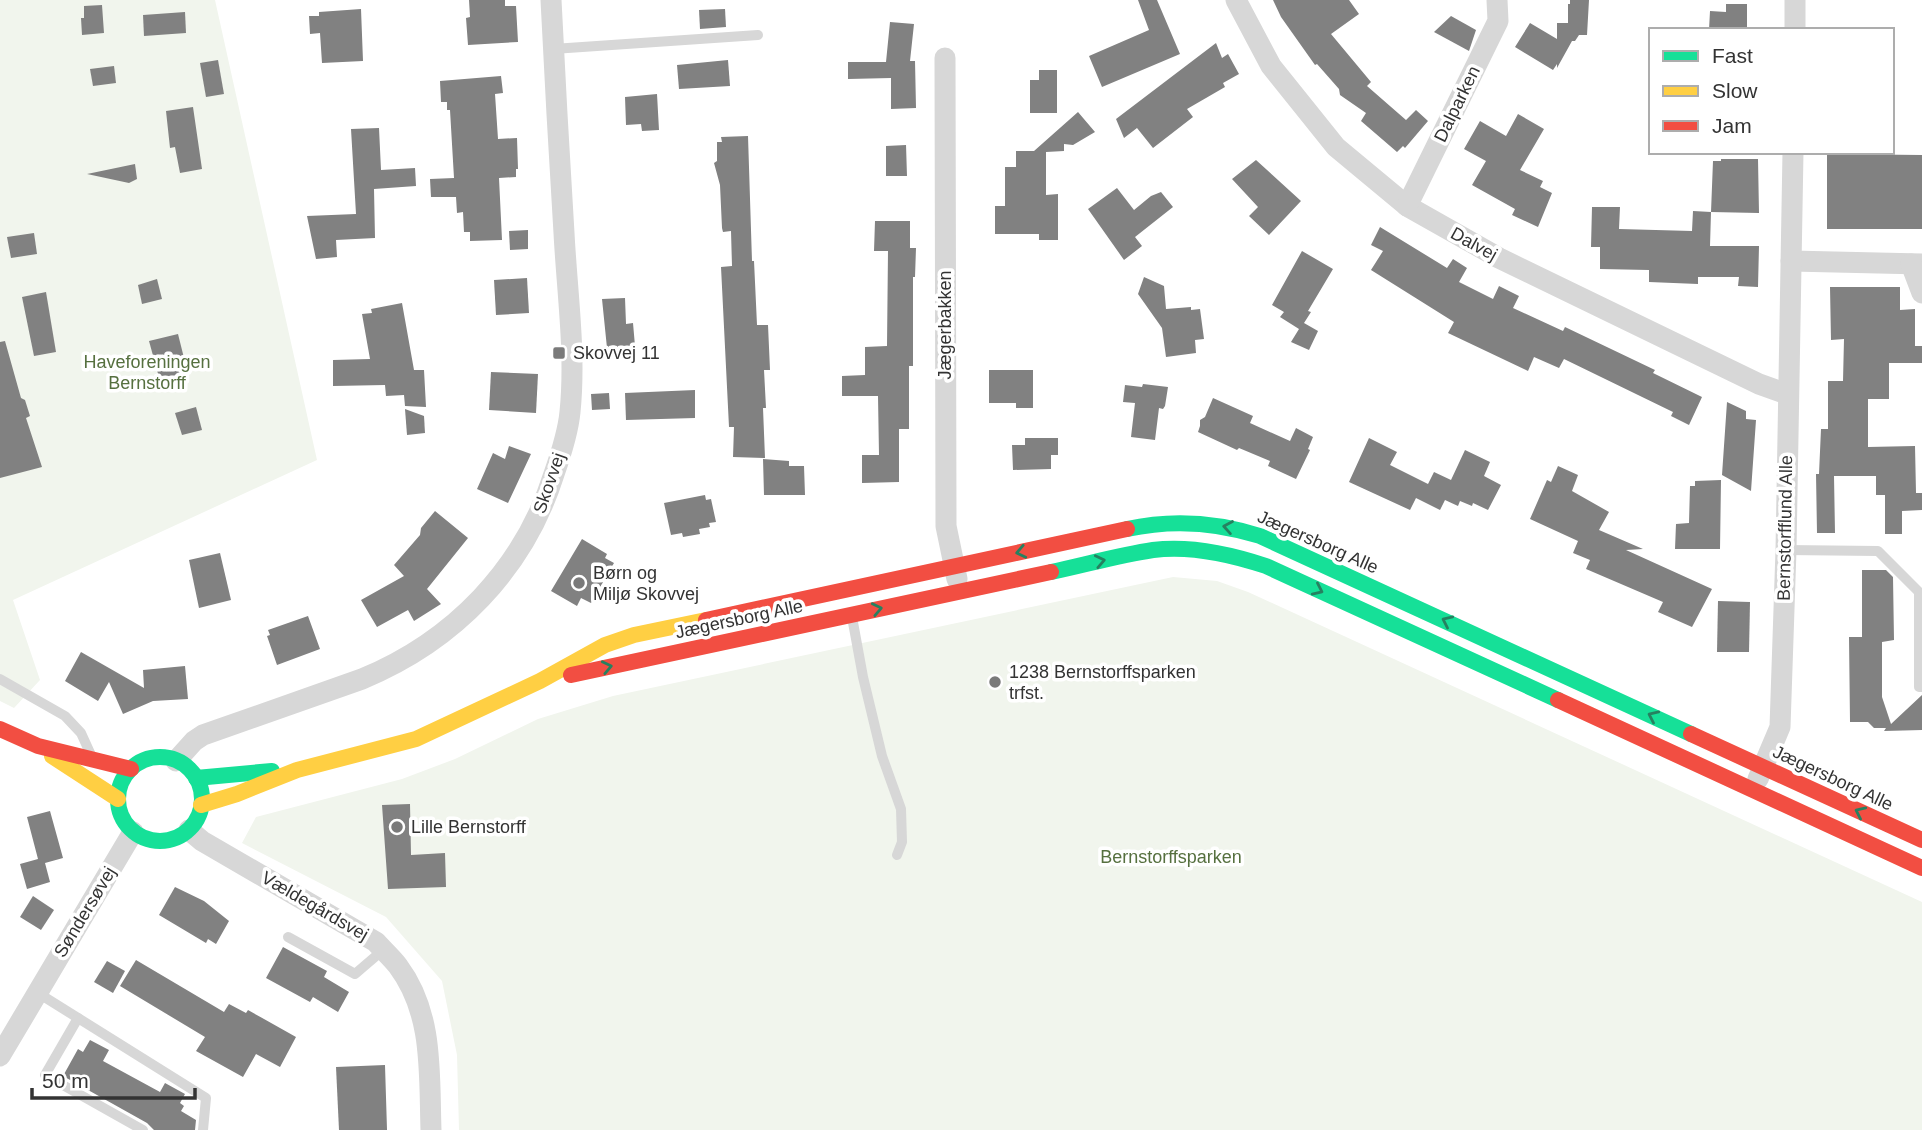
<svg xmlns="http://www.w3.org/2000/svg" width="1922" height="1130" viewBox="0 0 1922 1130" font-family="Arial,sans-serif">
	<rect width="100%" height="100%" fill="#fff"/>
	<g fill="#f1f5ed">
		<path d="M0 0H215L317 460 13 600 40 680 14 708 0 701Z"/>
		<path d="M1173 577 1217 581 1248 592 1922 902V1130H459L457 1055 442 981 386 917 242 843 256 817 402 779 455 759 538 719 613 696Z"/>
	</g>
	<g fill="#818181">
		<path d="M469 0H505V6H516L518 42 468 45 466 18 470 17Z"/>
		<path d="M1138 0H1157L1180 54 1102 87 1089 56 1149 30Z"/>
		<path d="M1273 0H1349L1359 14 1331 34 1371 82 1367 86 1406 120 1416 110 1428 121 1405 148 1403 146 1397 152 1361 121 1366 113 1340 95 1339 89 1317 64 1315 65 1281 17Z"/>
		<path d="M1570 0H1589L1587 35H1579L1575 41H1572L1557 68V64L1553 70 1515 47 1530 23 1557 39V23H1568V4H1570Z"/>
		<path d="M1726 4H1747V30H1709L1710 11 1726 12Z"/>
		<path d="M102 5 104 33 82 35 81 18H84V6Z"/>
		<path d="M361 9 363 61 322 63 320 33 310 34 309 16H319V12Z"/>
		<path d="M725 9 726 27 700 29 699 10Z"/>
		<path d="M185 12 186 33 144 36 143 15Z"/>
		<path d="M1451 16 1476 30 1469 51 1434 32Z"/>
		<path d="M890 22 914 24 910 61H915L916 108 891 109V78L848 79V62H886Z"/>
		<path d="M1216 43 1222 58 1228 54 1239 74 1223 83 1225 87 1187 109 1193 117 1153 148 1137 128 1124 138 1116 119Z"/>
		<path d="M218 60 224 94 206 97 200 63Z"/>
		<path d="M728 60 730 86 679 89 677 65Z"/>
		<path d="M114 66 116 83 93 86 90 69Z"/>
		<path d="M1039 70H1057V113H1030V80H1039Z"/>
		<path d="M501 76 503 93 495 94 498 139 517 138 518 169H516V177L499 178 502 240 470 241V232H464L463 212 457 213 456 197H431L430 179 454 178 450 110H447V102H441L440 81Z"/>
		<path d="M657 94 659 130 642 131 641 124 626 125 625 97Z"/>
		<path d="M193 107 202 169 180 173 175 147 170 148 166 111Z"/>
		<path d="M1078 112 1095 132 1073 145 1064 144V151L1046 152V195L1058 194V240H1039V234H995V206H1005V167H1016V151H1034Z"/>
		<path d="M1518 114 1544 129 1520 170 1543 181 1540 187 1552 193 1538 227 1512 215 1515 209 1472 185 1486 161 1464 149 1480 121 1506 136Z"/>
		<path d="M379 128 381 170 415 168 416 186 374 189 375 238 336 240 337 257 316 259 307 216 356 214 351 129Z"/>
		<path d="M748 136 752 261H754L757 325H768L770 370H764L766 408H763L765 458 733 457 734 427H729L721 267 732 266 731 231 723 232 722 228 720 185 714 163 717 161V142H722L721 137Z"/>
		<path d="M906 145 907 176H886V146Z"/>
		<path d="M1827 154 1922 155V229H1827Z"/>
		<path d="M1721 159H1758L1759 213 1711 212 1713 161H1721Z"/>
		<path d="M1256 160 1301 201 1269 235 1249 216 1258 207 1232 179Z"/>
		<path d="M135 164 137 179 129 183 87 174Z"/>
		<path d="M1117 188 1134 210 1151 196 1161 192 1173 207 1135 237 1142 246 1124 260 1088 209Z"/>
		<path d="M1592 207H1620L1619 229 1692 231 1693 211 1711 212 1710 246H1759L1758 287 1738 286 1739 277H1698V284L1649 282V270L1600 269V247H1591Z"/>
		<path d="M875 221H910V248H916L915 277H913V366H909V429H899V482L862 483V455H879L878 396H842V376L865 375V347L887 346 888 251H874Z"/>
		<path d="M1380 227 1447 268 1453 259 1467 268 1459 282 1493 299 1499 286 1519 296 1513 308 1563 331 1565 327 1655 370 1653 373 1702 397 1689 425 1671 416 1673 412 1564 359 1559 368 1534 357 1528 371 1448 333 1454 322 1371 270 1383 251 1371 245Z"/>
		<path d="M528 230V249L510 250 509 231Z"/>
		<path d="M34 233 37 254 11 258 7 237Z"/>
		<path d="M1302 251 1333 269 1308 311 1311 312 1304 323 1318 331 1309 350 1291 342 1299 329 1280 317 1284 312 1272 305Z"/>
		<path d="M1144 277 1164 286 1166 309 1191 307V310L1200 309 1204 339 1195 340 1196 353 1166 357 1162 328 1138 294Z"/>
		<path d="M527 278 529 313 496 315 494 280Z"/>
		<path d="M157 279 162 299 142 304 138 285Z"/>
		<path d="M1830 287H1900V310L1915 309V346H1922V363H1889V399H1868V447L1915 446 1916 493H1922V510L1902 511V534H1885V495H1876V476H1834L1835 533H1817L1816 474H1819L1821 429H1828V381H1843L1844 339 1831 340Z"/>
		<path d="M46 292 56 352 34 356 22 297Z"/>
		<path d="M625 298 626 324 633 323 635 346 607 348 602 299Z"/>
		<path d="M402 303 414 370H424L426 407 405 406 404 395 386 396 385 385 333 386V360L370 359 362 314 372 313 371 309Z"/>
		<path d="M178 334 188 374 160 381 149 341Z"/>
		<path d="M5 341 21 398 25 400 30 416 26 418 42 467 0 478V342Z"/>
		<path d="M989 370H1033V408H1016V403H989Z"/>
		<path d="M491 372 538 374 536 413 489 410Z"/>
		<path d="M1143 384 1168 387 1165 406 1163 409 1159 408 1155 440 1131 437 1135 403 1123 402 1125 385 1142 387Z"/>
		<path d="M695 390V418L626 420 625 393Z"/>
		<path d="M609 393 610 409 592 410 591 394Z"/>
		<path d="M1213 398 1253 416 1250 423 1290 441 1296 428 1313 437 1308 449 1310 450 1296 479 1268 466 1270 461 1239 448 1237 450 1198 432 1200 426V420L1205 417Z"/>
		<path d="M1727 402 1746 411V419L1756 420 1751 491 1722 475Z"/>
		<path d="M196 407 202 430 182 435 175 413Z"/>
		<path d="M405 409 424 416 425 433 407 435Z"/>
		<path d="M1025 438H1058V455H1051V469L1013 470 1012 445H1025Z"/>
		<path d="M1369 438 1397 452 1390 465 1428 484 1434 472 1451 480 1465 450 1490 462 1484 476 1501 485 1488 510 1473 503 1472 506 1460 501 1458 506 1445 500 1440 510 1416 498 1410 510 1349 482Z"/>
		<path d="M509 446 531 454 508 503 477 489 493 453 505 459Z"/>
		<path d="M763 459 789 461V466H804L805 495H764Z"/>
		<path d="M1558 466 1578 475 1572 491 1609 512 1599 530 1643 549 1626 550 1712 589 1692 627 1658 612 1663 602 1586 569 1590 560 1573 553 1578 541 1530 519 1547 480 1551 482Z"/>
		<path d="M1721 480 1720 549H1675L1676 524 1689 523 1690 486H1695V481Z"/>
		<path d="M705 495 706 500 711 499 716 522 709 523 710 527 699 529 700 534 683 537 682 533 671 535 664 503Z"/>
		<path d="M435 511 468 538 427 589 441 604 414 621 408 610 377 627 361 600 404 576 394 565 420 535 421 528Z"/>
		<path d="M582 539 607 554 605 558 614 563 591 603 581 598 577 606 551 591Z"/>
		<path d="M220 553 231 600 199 608 189 560Z"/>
		<path d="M1862 570H1886L1893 577 1894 640 1882 642V697L1891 724 1922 695V730L1884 731 1886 728H1874L1868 722H1850L1849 637H1862Z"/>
		<path d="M1718 601 1750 602 1749 652H1717Z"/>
		<path d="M308 616 320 649 277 665 267 636 270 635 268 630Z"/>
		<path d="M81 652 144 688 143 670 185 666 188 699 153 701 123 714 109 682 98 701 65 681Z"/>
		<path d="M410 804 411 855 445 853 446 887 388 889 382 805Z"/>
		<path d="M50 811 63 858 45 863 50 882 27 889 20 864 38 859 27 817Z"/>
		<path d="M175 887 204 901 229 921 216 944 208 939 206 943 159 915Z"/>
		<path d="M33 896 54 910 41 930 20 917Z"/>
		<path d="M283 947 327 971 324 977 349 992 338 1012 313 997 310 1002 266 978Z"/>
		<path d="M136 960 224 1012 229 1004 246 1013 248 1010 296 1037 280 1067 256 1054 243 1077 196 1051 205 1037 120 986Z"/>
		<path d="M107 961 125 971 113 993 94 982Z"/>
		<path d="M90 1040 109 1050 103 1061 160 1092 165 1083 185 1094 180 1103 184 1106 181 1111 196 1120 195 1130H154L147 1123 63 1076 78 1049 83 1052Z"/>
		<path d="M385 1065 387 1130H339L336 1067Z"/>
	</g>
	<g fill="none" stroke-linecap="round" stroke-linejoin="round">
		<g stroke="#d7d7d7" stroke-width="10">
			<path d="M553 49 758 35"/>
			<path d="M1786 550 1878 551 1919 592V687H1922"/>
			<path d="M852 617 863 677 882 756 901 809 902 842 897 855"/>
			<path d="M0 679 65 716 81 733 91 755"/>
			<path d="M288 937 355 974 383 950"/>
			<path d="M38 993 206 1098 203 1130"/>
			<path d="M78 1018 45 1075 143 1130"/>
		</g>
		<g stroke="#d7d7d7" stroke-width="21">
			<path d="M1236 0 1271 66 1336 147 1407 206 1499 258 1759 384 1787 394"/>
			<path d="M1795 30V0"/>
			<path d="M945 58 946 526 957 579"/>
			<path d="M1407 206 1498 21 1497 0"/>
			<path d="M1791 261 1922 264"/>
			<path d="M1911 264 1922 293"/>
			<path d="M176 761 194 741 203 735 362 679C454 641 524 569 554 474 561 454 568 433 570 412 576 353 567 292 564 233 559 155 555 78 551 0"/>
			<path d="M1758 779 1780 727 1786 550 1793 152"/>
			<path d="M189 830 202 841 376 942C383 950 392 958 398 966 434 1014 429 1074 431 1130"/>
			<path d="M0 1056 133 832"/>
		</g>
		<g stroke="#16e098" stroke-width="16">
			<path d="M1127 529C1172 519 1216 522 1260 536L1691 734"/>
			<path d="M1051 572C1085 565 1119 555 1153 550 1191 545 1230 554 1266 566L1558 700"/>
			<circle cx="160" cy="799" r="42"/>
			<path d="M196 778 272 771"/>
		</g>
		<g stroke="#ffcf43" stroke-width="16">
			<path d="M52 756 118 799"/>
			<path d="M201 805 237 794 297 770 416 739 540 681 605 645 634 635 706 620"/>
		</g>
		<g stroke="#f24e42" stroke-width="16">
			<path d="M706 620 1127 529"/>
			<path d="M571 675 1051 572"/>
			<path d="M1558 700 1922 868"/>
			<path d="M0 729 38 746 131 769"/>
			<path d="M1691 734 1922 840"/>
		</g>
	</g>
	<defs><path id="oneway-chevron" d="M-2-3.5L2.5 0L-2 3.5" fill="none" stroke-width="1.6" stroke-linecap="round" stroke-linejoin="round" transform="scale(1.75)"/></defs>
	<g stroke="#268160">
		<use href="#oneway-chevron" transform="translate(1228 527) rotate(-170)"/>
		<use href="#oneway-chevron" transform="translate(1021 552) rotate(168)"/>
		<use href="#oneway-chevron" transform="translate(1100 561) rotate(-12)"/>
		<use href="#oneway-chevron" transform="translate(1318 590) rotate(25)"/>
		<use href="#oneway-chevron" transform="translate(877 609) rotate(-12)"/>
		<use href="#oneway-chevron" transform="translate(1447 621) rotate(-155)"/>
		<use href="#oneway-chevron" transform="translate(607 667) rotate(-12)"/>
		<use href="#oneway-chevron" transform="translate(1653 716) rotate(-155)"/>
		<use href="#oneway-chevron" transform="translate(1860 812) rotate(-155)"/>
	</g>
	<g fill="#7a7a7a" stroke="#fff" stroke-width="2.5">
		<rect x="552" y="346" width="14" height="14" rx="3.5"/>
		<circle cx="579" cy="583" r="7"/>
		<circle cx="995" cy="682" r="7"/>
		<circle cx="397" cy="827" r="7"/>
	</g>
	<g text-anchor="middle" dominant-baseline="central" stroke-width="7" stroke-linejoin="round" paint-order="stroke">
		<g font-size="18" fill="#333" stroke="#fff">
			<text transform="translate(1457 104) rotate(-64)">Dalparken</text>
			<text transform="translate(1474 244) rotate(29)">Dalvej</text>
			<text transform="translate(945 325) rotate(-90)">Jægerbakken</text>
			<text transform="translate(549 483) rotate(-71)">Skovvej</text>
			<text transform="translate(1785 528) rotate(-89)">Bernstorfflund Alle</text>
			<text transform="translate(1318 542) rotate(24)">Jægersborg Alle</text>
			<text transform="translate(739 619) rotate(-12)">Jægersborg Alle</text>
			<text transform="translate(1833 778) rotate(25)">Jægersborg Alle</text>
			<text transform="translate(315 906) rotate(30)">Vældegårdsvej</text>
			<text transform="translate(85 912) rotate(-59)">Søndersøvej</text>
		</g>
		<g font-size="18" fill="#333" stroke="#fff" text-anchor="start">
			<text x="573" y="353">Skovvej 11</text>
			<text x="593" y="573">Børn og<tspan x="593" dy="21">Miljø Skovvej</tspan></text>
			<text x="1009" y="672">1238 Bernstorffsparken<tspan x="1009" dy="21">trfst.</tspan></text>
			<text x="411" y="827">Lille Bernstorff</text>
		</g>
		<g font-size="18" fill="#56703f" stroke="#fff">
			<text x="147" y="362">Haveforeningen<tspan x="147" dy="21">Bernstorff</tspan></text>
			<text x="1171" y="857">Bernstorffsparken</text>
		</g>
	</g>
	<rect x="1649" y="28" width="245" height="126" fill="#ffffff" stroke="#adadad" stroke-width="2"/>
	<rect x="1663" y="51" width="35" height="10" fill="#16e098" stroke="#adadad" stroke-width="2"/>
	<text x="1712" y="63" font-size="21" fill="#333333">Fast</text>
	<rect x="1663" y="86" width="35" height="10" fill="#ffcf43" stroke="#adadad" stroke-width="2"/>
	<text x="1712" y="98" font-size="21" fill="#333333">Slow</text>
	<rect x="1663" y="121" width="35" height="10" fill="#f24e42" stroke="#adadad" stroke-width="2"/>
	<text x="1712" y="133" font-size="21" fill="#333333">Jam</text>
	<path d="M32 1088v10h163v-10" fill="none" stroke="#333333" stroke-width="3.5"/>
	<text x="42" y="1088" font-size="21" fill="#333333" stroke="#ffffff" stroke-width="5" paint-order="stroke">50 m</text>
</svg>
